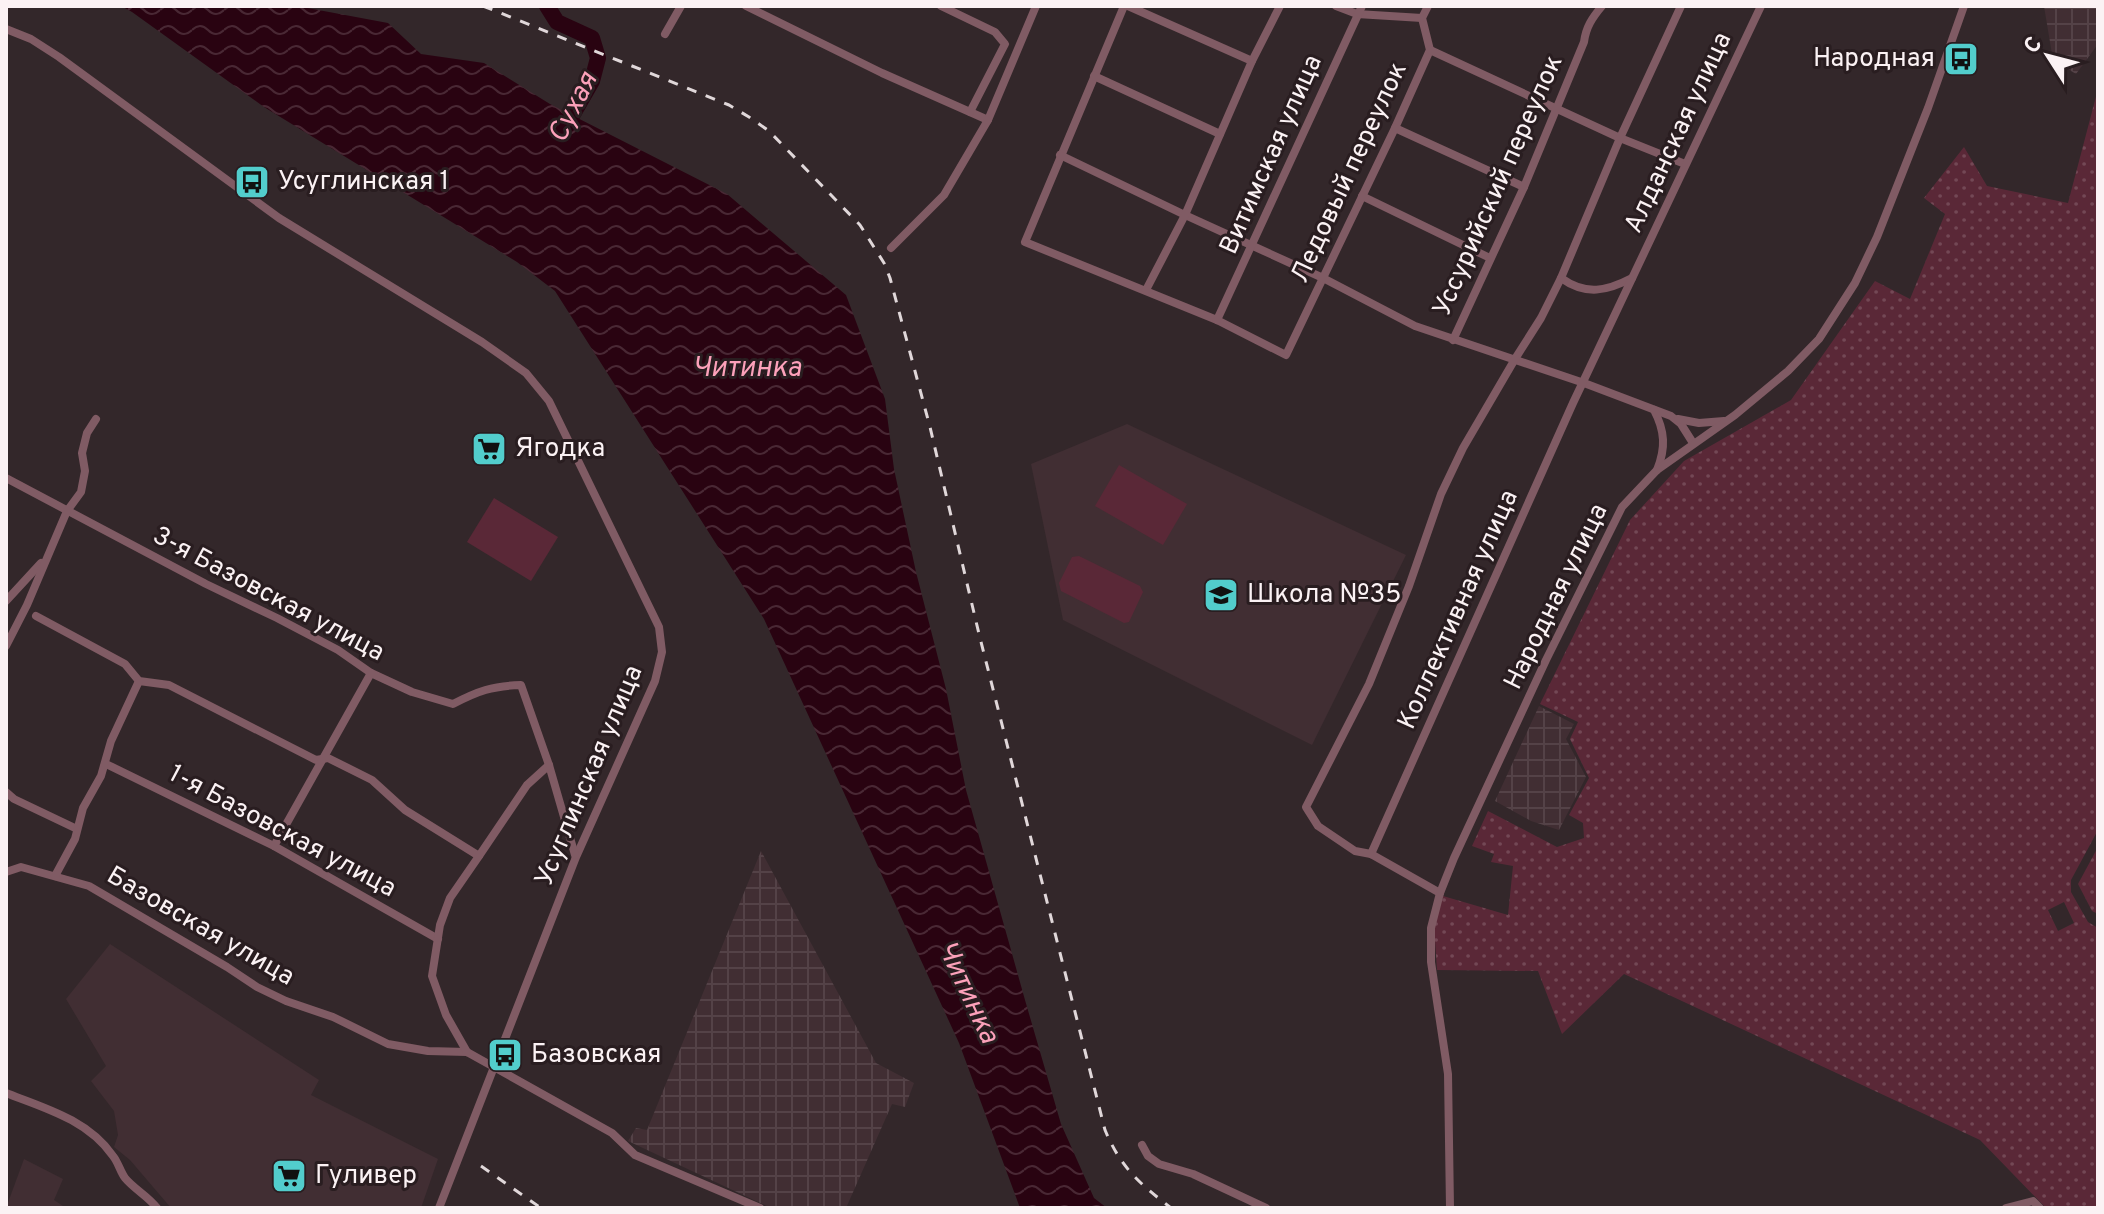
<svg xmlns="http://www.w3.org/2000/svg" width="2104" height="1214" viewBox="0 0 2104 1214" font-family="Overpass,sans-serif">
	<defs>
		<pattern id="industrial-grid" width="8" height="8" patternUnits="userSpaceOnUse" patternTransform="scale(2)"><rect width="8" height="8" fill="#412e33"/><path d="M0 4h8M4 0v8" fill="none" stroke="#544247"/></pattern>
		<pattern id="grass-dots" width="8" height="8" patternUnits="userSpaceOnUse" patternTransform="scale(2)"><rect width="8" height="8" fill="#5a2837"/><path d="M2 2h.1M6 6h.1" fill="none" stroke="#734855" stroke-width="1.8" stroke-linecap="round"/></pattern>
		<pattern id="water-waves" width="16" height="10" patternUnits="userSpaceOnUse" patternTransform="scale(2)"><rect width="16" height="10" fill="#290311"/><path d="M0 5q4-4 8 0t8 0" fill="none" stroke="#492834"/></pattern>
	</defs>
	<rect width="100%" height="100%" fill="#33272a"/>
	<g fill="#412e33">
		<path d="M1127 424 1406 555 1312 745 1063 620 1031 464Z"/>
		<path d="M110 944 319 1080 311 1095 438 1159 421 1208H171L130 1160 114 1147 118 1135 114 1111 91 1081 106 1066 66 999Z"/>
		<path d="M24 1159 63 1179 54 1200 66 1208H6Z"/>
	</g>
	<g fill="url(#industrial-grid)">
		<path d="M2044 6H2098V44L2076 74 2053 60Z"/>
		<path d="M1539 706 1574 724 1566 739 1586 777 1559 830 1531 821 1495 801Z"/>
		<path d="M761 851 876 1063 914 1083 905 1107 892 1104 846 1208H771L628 1141 636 1128 647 1130Z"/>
	</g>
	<g fill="url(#grass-dots)" fill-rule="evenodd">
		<path d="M2098 89V830L2071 880V892L2088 922 2098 928V1208H2046L1980 1140 1624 974 1562 1034 1538 971 1437 970 1434 926 1443 896 1508 915 1513 866 1491 862 1494 854 1472 846 1488 811 1557 847 1584 838 1583 823 1569 815 1589 778 1570 739 1578 722 1540 704 1630 520 1684 461 1791 400 1875 281 1910 299 1945 214 1924 198 1964 147 1987 186 2068 203ZM2064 902 2074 923 2058 931 2048 910Z"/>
		<path d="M2098 847V914L2092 911 2078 884Z"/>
	</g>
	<g fill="#5a2837">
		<path d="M1119 465 1187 504 1163 545 1095 506Z"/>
		<path d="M494 498 558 537 531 581 467 542Z"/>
		<path d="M1079 556 1140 586 1143 592 1129 622 1124 623 1061 591 1059 583 1072 557Z"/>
	</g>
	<path fill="url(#water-waves)" d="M121 6H297L388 23 421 54 484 63 550 104 727 194 846 295 885 399 894 469 916 572 946 689 966 790 1025 1000 1061 1124 1094 1198 1107 1208H1020L959 1043 764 619 555 291 517 262 264 107 132 12Z"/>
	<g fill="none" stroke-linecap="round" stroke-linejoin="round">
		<path stroke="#290311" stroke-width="16" d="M547 6 557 22 592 38 598 58 592 81 562 133"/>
		<g stroke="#805b64" stroke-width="8">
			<path d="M746 6 882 73 988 120"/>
			<path d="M941 6 995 32 1005 44 970 112"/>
			<path d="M1124 6 1025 242 1217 320 1286 355 1395 128 1430 50 1422 18 1428 6"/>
			<path d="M1128 6 1252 61"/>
			<path d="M1336 6 1357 14 1422 18"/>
			<path d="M6 29 31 39 59 57 279 218 482 342 526 373 549 401 659 627 662 652 655 681 576 857 439 1208"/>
			<path d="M665 34 681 6"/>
			<path d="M1430 50 1620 138 1685 164"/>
			<path d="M1094 76 1220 134"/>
			<path d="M1395 128 1524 187"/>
			<path d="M1060 155 1185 215 1323 278 1415 326 1584 383 1671 416 1681 424 1693 443"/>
			<path d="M1362 196 1490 258"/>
			<path d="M891 248 944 195 988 120 1036 6"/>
			<path d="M1561 278C1586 296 1607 291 1632 278"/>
			<path d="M1146 290 1185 215 1252 61 1280 6"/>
			<path d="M1217 320 1362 6"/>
			<path d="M1453 340 1524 187 1584 42C1586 27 1592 18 1602 6"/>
			<path d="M1654 410C1665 431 1666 448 1657 470"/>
			<path d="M1678 419 1699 423 1724 421"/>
			<path d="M6 478 206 584 277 618 338 650 371 673 412 692 453 704C478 691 492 686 521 685L549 765 575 855"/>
			<path d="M6 601 41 563"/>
			<path d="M36 616 125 664 139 681 169 685 316 760 328 758 372 780 405 810 479 856"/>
			<path d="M6 646 27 605 67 511 81 492 85 471 82 453 87 433 96 419"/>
			<path d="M106 764 274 846 438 939"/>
			<path d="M6 792 14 799 77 829"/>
			<path d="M274 846 371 673"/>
			<path d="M1371 854 1573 403 1761 6"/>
			<path d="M6 872 21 867 89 886 227 967 257 987 286 1001 333 1017 388 1044 428 1051 467 1052 612 1133 635 1155 760 1208"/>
			<path d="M55 876 75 839 83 808 101 776 111 741 139 681"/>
			<path d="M1440 893 1371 854 1355 851 1318 826 1306 807 1369 684 1409 586 1441 494 1463 448 1515 359 1541 318 1561 278 1620 138 1681 6"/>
			<path d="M467 1052 446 1015 432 976 440 925 450 898 479 856 527 785 549 765"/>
			<path d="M6 1093C45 1108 88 1120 113 1156 118 1162 120 1171 125 1178 134 1189 148 1196 157 1208"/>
			<path d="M1142 1145 1148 1156 1159 1164 1193 1174 1266 1208"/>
			<path d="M1450 1208 1448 1074 1431 962V928L1440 893 1454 858 1546 660 1622 507 1657 470 1735 415 1788 371 1819 339 1855 283 1877 237 1928 108 1964 6"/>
			<path d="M2006 1208 2033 1201 2040 1208"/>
		</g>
		<g stroke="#e0d7d9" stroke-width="3" stroke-dasharray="10 10" stroke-linecap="butt">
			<path d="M483 6 729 105 749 117 769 131 860 225 884 263 890 278 930 427 979 634 1105 1130C1121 1168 1139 1183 1171 1208"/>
			<path d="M481 1166 541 1208"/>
		</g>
	</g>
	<defs>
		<g id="bus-square" transform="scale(1.8)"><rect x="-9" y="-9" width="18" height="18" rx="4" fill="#52cdcc" stroke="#291d20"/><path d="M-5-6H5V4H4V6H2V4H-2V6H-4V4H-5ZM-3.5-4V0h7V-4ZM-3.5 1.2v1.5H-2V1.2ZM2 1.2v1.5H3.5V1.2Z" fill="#111"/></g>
		<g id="supermarket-square" transform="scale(1.8)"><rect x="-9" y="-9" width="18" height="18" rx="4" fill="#52cdcc" stroke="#291d20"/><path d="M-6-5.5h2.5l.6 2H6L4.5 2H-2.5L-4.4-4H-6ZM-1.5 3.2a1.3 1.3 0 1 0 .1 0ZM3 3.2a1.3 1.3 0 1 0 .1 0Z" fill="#111"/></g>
		<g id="school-square" transform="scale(1.8)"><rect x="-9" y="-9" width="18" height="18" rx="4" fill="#52cdcc" stroke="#291d20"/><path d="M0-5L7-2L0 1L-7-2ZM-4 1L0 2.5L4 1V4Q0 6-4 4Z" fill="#111"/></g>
	</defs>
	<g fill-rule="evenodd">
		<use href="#bus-square" x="1961" y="59"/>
		<use href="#bus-square" x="252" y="182"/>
		<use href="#supermarket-square" x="489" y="449"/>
		<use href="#school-square" x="1221" y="595"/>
		<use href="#bus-square" x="505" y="1055"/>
		<use href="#supermarket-square" x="289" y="1176"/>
	</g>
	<g text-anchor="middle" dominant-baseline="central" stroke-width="6" stroke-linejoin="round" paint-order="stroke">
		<g font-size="26" fill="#fbf2f4" stroke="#291d20" text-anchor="start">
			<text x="1935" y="59" text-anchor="end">Народная</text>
			<text x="278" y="182">Усуглинская 1</text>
			<text x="515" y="449">Ягодка</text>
			<text x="1247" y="595">Школа №35</text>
			<text x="531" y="1055">Базовская</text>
			<text x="315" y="1176">Гуливер</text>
		</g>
		<g font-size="26" fill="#fbf2f4" stroke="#291d20">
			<text transform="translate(1679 133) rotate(-65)">Алданская улица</text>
			<text transform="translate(1272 155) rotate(-66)">Витимская улица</text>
			<text transform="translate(1350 173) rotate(-65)">Ледовый переулок</text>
			<text transform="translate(1499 186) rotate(-66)">Уссурийский переулок</text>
			<text transform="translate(268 595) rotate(28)">3-я Базовская улица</text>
			<text transform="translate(1557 597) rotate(-64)">Народная улица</text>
			<text transform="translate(1459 610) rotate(-66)">Коллективная улица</text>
			<text transform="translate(590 776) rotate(-67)">Усуглинская улица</text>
			<text transform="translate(282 832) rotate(28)">1-я Базовская улица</text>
			<text transform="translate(200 927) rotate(30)">Базовская улица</text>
		</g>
		<g font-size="28" font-style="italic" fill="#fca1ba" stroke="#291d20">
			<text transform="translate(574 108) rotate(-63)">Сухая</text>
			<text x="747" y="369">Читинка</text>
			<text transform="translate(967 993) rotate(65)">Читинка</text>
		</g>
	</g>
	<rect width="2104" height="1214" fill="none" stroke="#fbf2f4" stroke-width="16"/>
	<g transform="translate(2048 56) rotate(306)" stroke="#291d20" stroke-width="6" paint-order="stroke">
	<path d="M0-6L14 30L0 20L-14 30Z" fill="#fbf2f4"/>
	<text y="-12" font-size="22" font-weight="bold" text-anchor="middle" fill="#fbf2f4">С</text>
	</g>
</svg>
